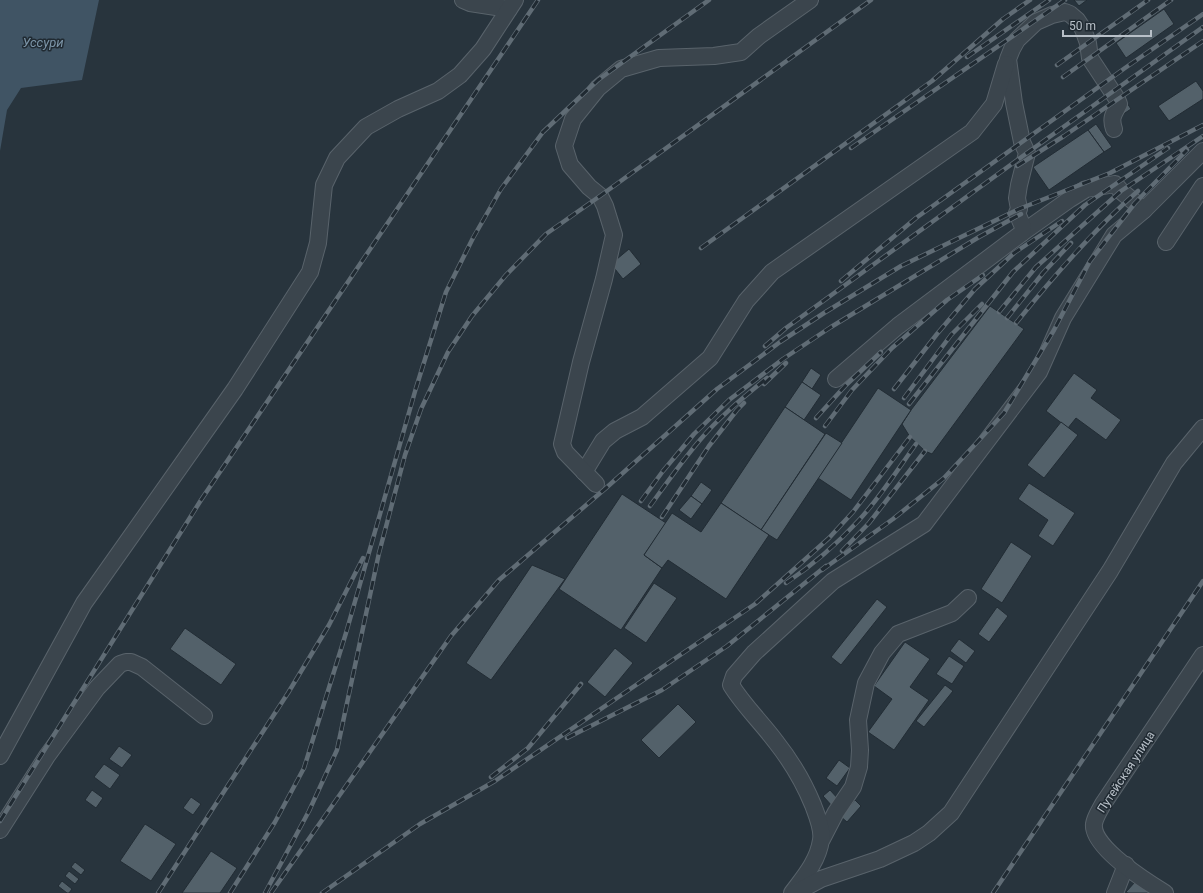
<svg xmlns="http://www.w3.org/2000/svg" width="1203" height="893" viewBox="0 0 1203 893" font-family="Roboto,sans-serif">
	<rect width="100%" height="100%" fill="#28343d"/>
	<path fill="#405464" d="M0 0H99L82 80 21 88 7 110 0 151Z"/>
	<g fill="#53616a" stroke="#222c34">
		<path d="M1074 0H1087L1079 6Z"/>
		<path d="M1164 9 1174 24 1126 58 1116 43Z"/>
		<path d="M1196 81 1203 91V99L1169 121 1158 106Z"/>
		<path d="M1127 103 1131 109 1122 115 1117 109Z"/>
		<path d="M1096 124 1112 147 1104 152 1088 130Z"/>
		<path d="M1088 130 1104 152 1049 190 1033 167Z"/>
		<path d="M629 249 641 264 623 279 611 264Z"/>
		<path d="M990 306 1024 329 932 454 925 451 910 437 902 424 911 410Z"/>
		<path d="M811 368 821 375 812 389 802 382Z"/>
		<path d="M1074 373 1097 390 1091 398 1121 420 1106 440 1076 418 1068 428 1046 411Z"/>
		<path d="M802 382 821 395 804 420 785 407Z"/>
		<path d="M878 388 911 410 851 500 818 478Z"/>
		<path d="M785 407 825 434 761 530 721 503Z"/>
		<path d="M1061 422 1078 435 1044 478 1027 465Z"/>
		<path d="M826 433 842 443 777 540 761 530Z"/>
		<path d="M701 482 712 490 702 504 691 496Z"/>
		<path d="M1029 483 1075 513 1053 546 1038 536 1048 520 1018 499Z"/>
		<path d="M622 494 666 523 644 555 662 568 621 630 559 589Z"/>
		<path d="M691 496 702 504 691 519 679 510Z"/>
		<path d="M721 503 769 535 726 599 668 560 662 568 644 555 672 513 701 532Z"/>
		<path d="M1011 542 1032 556 1002 603 981 589Z"/>
		<path d="M532 565 565 579 491 680 466 663Z"/>
		<path d="M654 583 677 598 646 643 624 628Z"/>
		<path d="M877 599 887 607 841 665 831 657Z"/>
		<path d="M997 607 1008 616 989 642 978 634Z"/>
		<path d="M185 628 236 664 221 685 170 649Z"/>
		<path d="M959 639 975 651 966 663 950 651Z"/>
		<path d="M905 642 930 659 910 687 929 700 894 750 868 732 892 699 874 686Z"/>
		<path d="M615 648 633 663 605 697 587 682Z"/>
		<path d="M949 656 964 666 952 684 936 674Z"/>
		<path d="M945 685 953 691 924 727 916 721Z"/>
		<path d="M678 704 696 722 659 758 641 740Z"/>
		<path d="M119 746 132 755 122 768 109 759Z"/>
		<path d="M839 760 850 768 837 786 826 778Z"/>
		<path d="M104 764 120 775 110 789 94 777Z"/>
		<path d="M92 790 103 798 96 808 85 800Z"/>
		<path d="M830 790 840 801 833 807 823 796Z"/>
		<path d="M191 797 201 804 193 815 183 808Z"/>
		<path d="M855 800 861 806 847 822 840 816Z"/>
		<path d="M145 824 176 844 151 881 120 861Z"/>
		<path d="M211 851 237 868 220 893H182Z"/>
		<path d="M75 862 85 870 81 875 71 867Z"/>
		<path d="M69 871 79 879 75 884 65 876Z"/>
		<path d="M62 881 72 889 69 893H67L58 886Z"/>
		<path d="M1135 882 1150 893H1128L1126 892Z"/>
	</g>
	<g fill="none" stroke-linecap="round" stroke-linejoin="round">
		<g stroke="#59636b" stroke-width="18">
			<g id="minor">
				<path d="M463 0 470 3 509 9"/>
				<path d="M1022 233 1070 199 1086 189 1115 184 1121 191 1144 210"/>
				<path d="M1166 242 1203 186"/>
				<path d="M836 379 898 326 1022 233 1023 227 1017 213 1019 209 1017 198 1019 185 1027 153 1022 142 1014 103 1008 59 1012 49 1017 40 1036 22 1052 15 1065 12 1070 14 1077 20 1083 29 1088 43 1090 58 1117 99 1119 104C1114 114 1110 117 1114 129"/>
				<path d="M584 472 603 441 615 431 642 417 710 358 746 301 772 272 972 132 994 104 1006 64"/>
				<path d="M596 484 565 452 562 444 581 362 604 279 614 235 605 206 600 196 589 187 570 165 564 146 573 119 598 88 621 69 659 58 714 56 741 52 759 36 810 0"/>
				<path d="M0 756 84 603 235 389 310 272 318 243 324 185 337 158 366 127 398 109 438 91 460 75 483 49 515 0"/>
				<path d="M0 830 47 756 97 688 120 664 126 662H131L142 667 204 716"/>
				<path d="M822 839 836 812 853 787 859 767 860 750 858 720 866 683 882 653 898 634 952 613 968 598"/>
				<path d="M792 893C804 877 818 861 821 840 823 829 817 816 813 805 804 783 791 761 776 742 762 723 744 706 731 685L734 676 754 653 833 581 924 524 1039 372 1063 318 1114 235 1144 210 1203 151"/>
				<path d="M795 893 821 879 880 859 914 843 929 833 951 813 1110 571 1174 463 1203 428"/>
				<path d="M1115 893 1126 865"/>
				<path d="M1165 893C1147 882 1091 847 1094 824 1095 817 1100 810 1103 804L1203 655"/>
			</g>
		</g>
		<use href="#minor" stroke="#3b454d" stroke-width="16"/>
		<g stroke="#606c75" stroke-width="4.5">
			<g id="rail">
				<path d="M967 57 1049 0"/>
				<path d="M1057 65 1148 0"/>
				<path d="M1063 77 1171 0"/>
				<path d="M851 148 1065 0"/>
				<path d="M1017 166 1064 136 1203 41"/>
				<path d="M701 248 932 81 1003 19 1030 0"/>
				<path d="M841 281 916 218 1125 68 1203 14"/>
				<path d="M999 312 1036 267 1121 191 1203 136"/>
				<path d="M1007 318 1043 273 1071 243"/>
				<path d="M1016 323C1053 277 1093 230 1138 191"/>
				<path d="M765 346 786 328 1027 153 1203 27"/>
				<path d="M764 384 786 363"/>
				<path d="M894 389 937 334 975 289 1014 253 1062 221"/>
				<path d="M904 398 951 335 982 304"/>
				<path d="M909 404 1013 272 1085 205 1168 148"/>
				<path d="M816 418 846 385 881 352"/>
				<path d="M825 426 852 390 892 348 947 300 983 275"/>
				<path d="M641 501 663 471 694 434 729 400 783 359 831 327 979 237 1021 214"/>
				<path d="M650 506C666 484 682 461 700 440 719 417 744 397 767 378"/>
				<path d="M662 517 709 446 737 410 744 403"/>
				<path d="M842 551 869 523 925 451"/>
				<path d="M822 570 893 519 944 478 1004 413 1054 330 1090 261 1135 203 1187 150"/>
				<path d="M786 583C813 565 838 543 860 519 881 496 898 469 916 444"/>
				<path d="M567 738 662 690 727 646 826 566"/>
				<path d="M491 777 528 748 581 684"/>
				<path d="M0 821 201 500 538 0"/>
				<path d="M158 893 288 693 329 625 363 558"/>
				<path d="M230 893 275 822 304 768 346 633 416 388 446 292 473 238 501 189 543 132 598 80 709 0"/>
				<path d="M265 893 309 811 337 750 379 553 405 455 421 409 448 352 472 316 506 275 546 234 600 196 871 0"/>
				<path d="M271 893 451 636 499 580 606 488 717 389 780 342 824 313 901 266 1019 209 1110 173 1203 125"/>
				<path d="M322 893 420 824 495 781 755 604 829 538 853 512 910 437"/>
				<path d="M993 893 1203 581"/>
			</g>
		</g>
		<use href="#rail" stroke="#202a32" stroke-width="3" stroke-dasharray="9" stroke-linecap="butt"/>
	</g>
	<g text-anchor="middle" dominant-baseline="central" stroke-width="3" stroke-linejoin="round" paint-order="stroke">
		<g font-size="12" fill="#b8c0c8" stroke="#202a32">
			<text transform="translate(1126 772) rotate(-57)">Путейская улица</text>
		</g>
		<g font-size="13" font-style="italic" fill="#7c95a8" stroke="#202a32">
			<text x="43" y="42">Уссури</text>
		</g>
	</g>
	<path d="M1063 30v6h88v-6" fill="none" stroke="#b8c0c8" stroke-width="2"/>
	<text x="1069" y="30" font-size="12" fill="#b8c0c8" stroke="#202a32" stroke-width="3" paint-order="stroke">50 m</text>
</svg>
